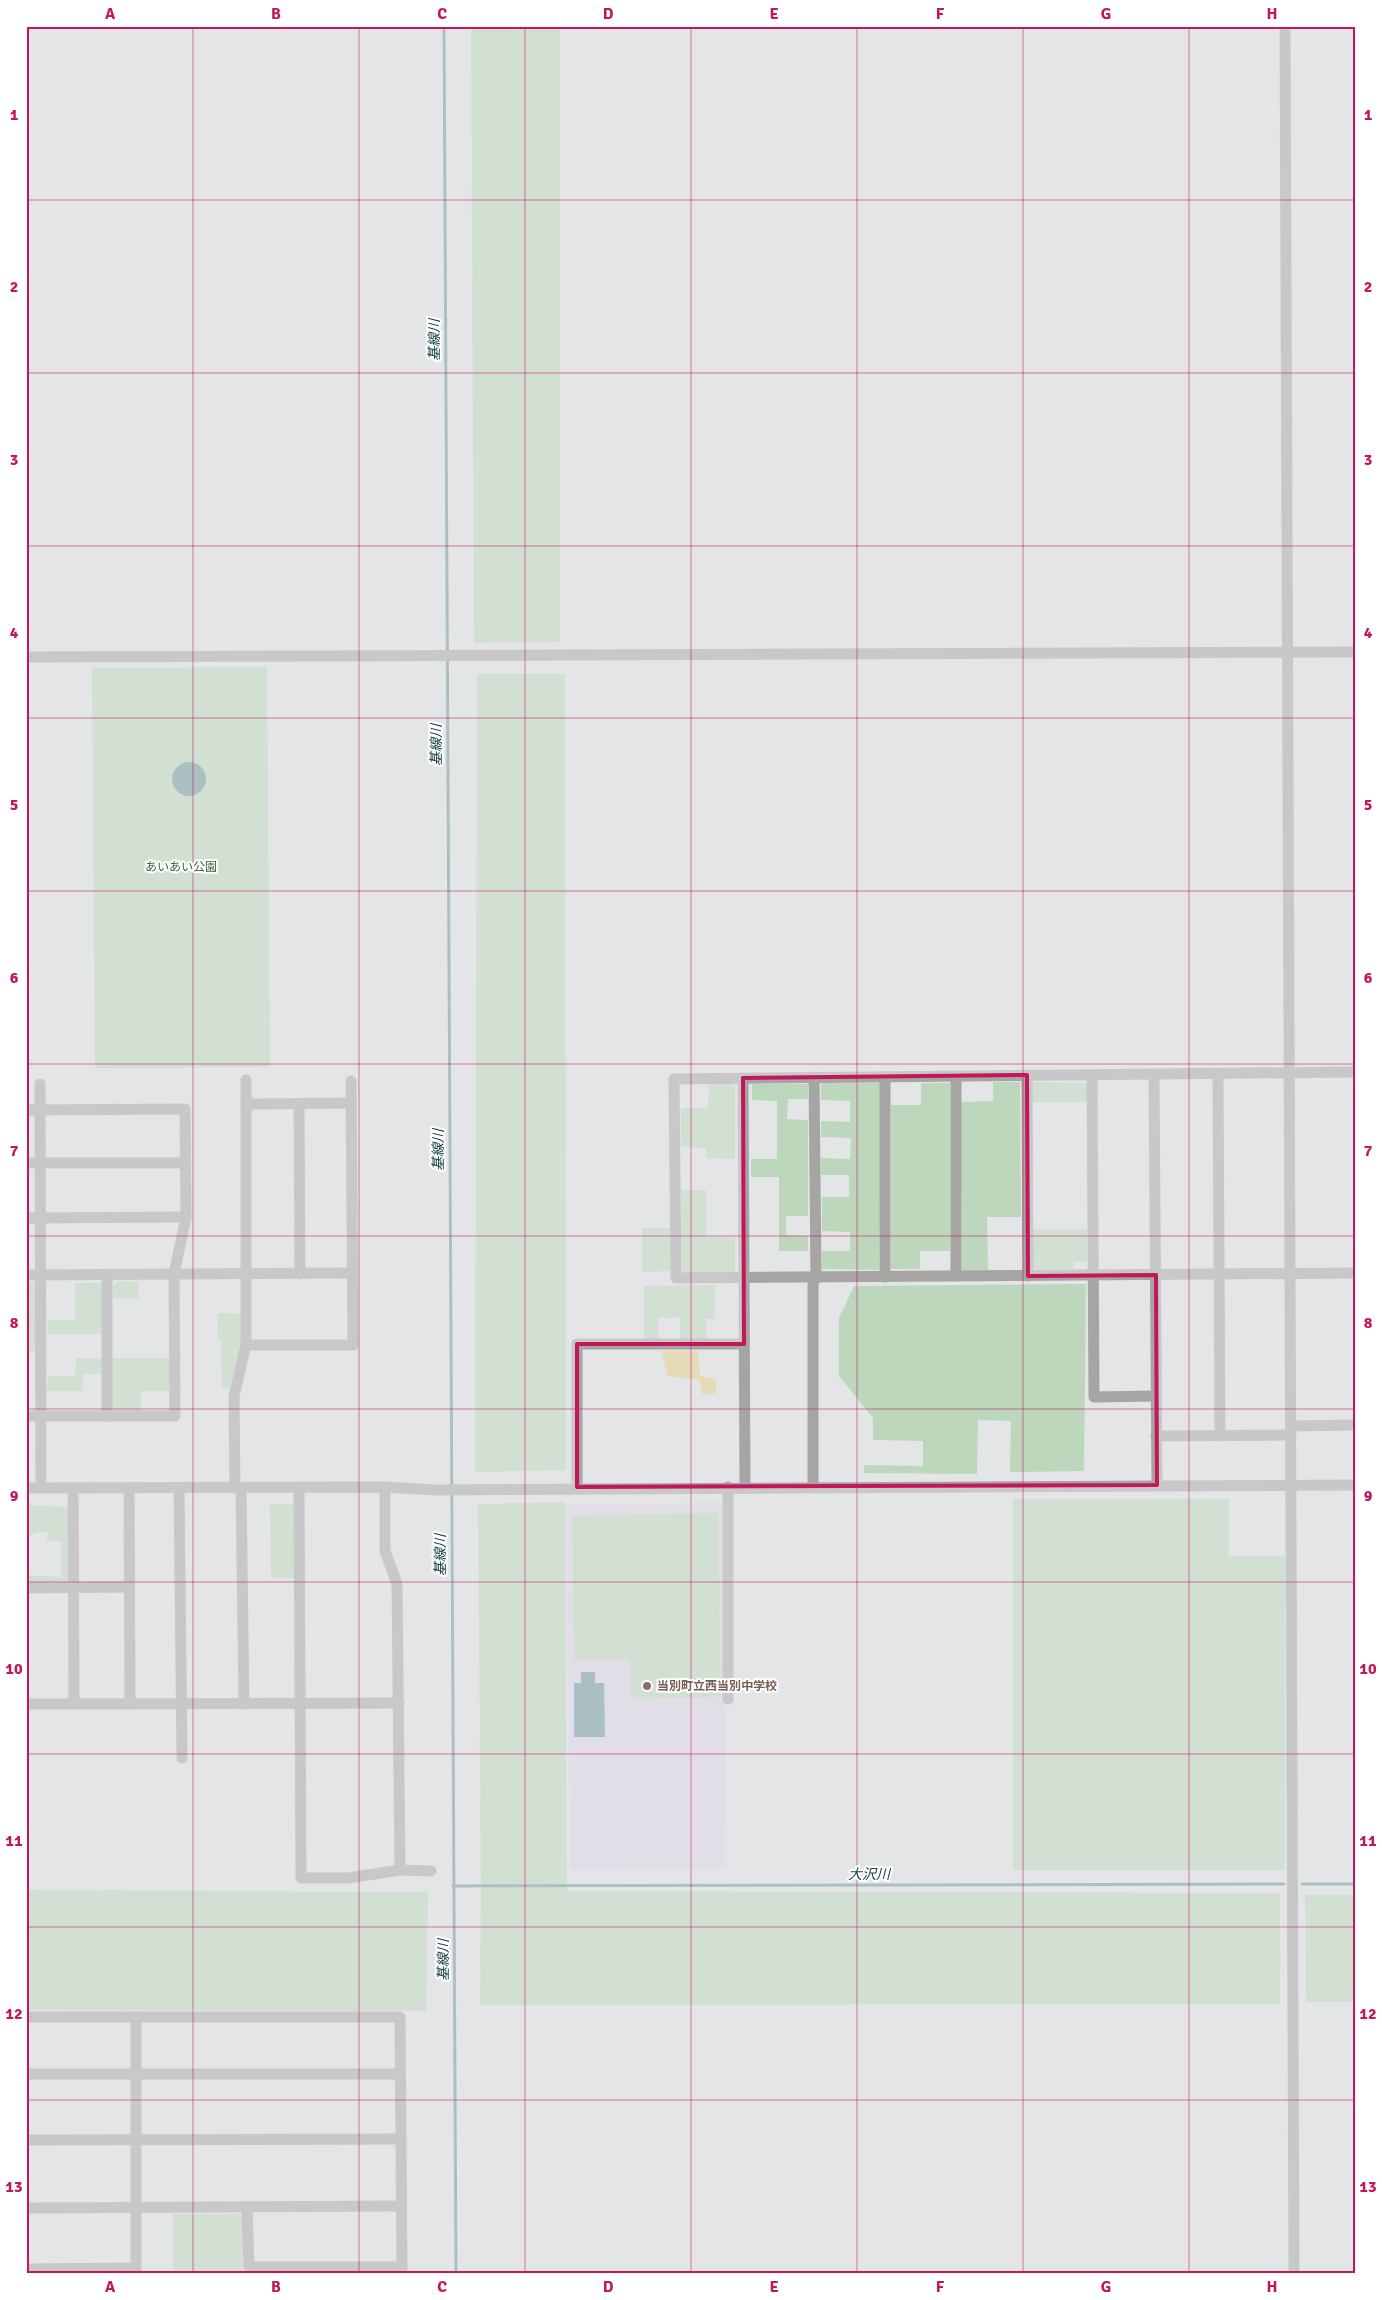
<svg xmlns="http://www.w3.org/2000/svg" width="1382" height="2300" viewBox="0 0 1382 2300" font-family="Signika,'Noto Sans JP',sans-serif">
	<rect width="100%" height="100%" fill="#e4e5e6"/>
	<path fill="#dfd6ec" d="M725 1502 727 1868 570 1870 566 1505Z"/>
	<g fill="#bdd7bd">
		<path d="M471 26H560V642L474 643Z"/>
		<path d="M267 667 270 1067 95 1068 92 668Z"/>
		<path d="M477 674H565L566 1470 475 1472Z"/>
		<path d="M821 1082 881 1083 879 1270 822 1269V1251H850V1232L822 1231V1197H849V1175H821V1158L850 1159 851 1138 821 1137V1121L850 1122V1101L821 1100Z"/>
		<path d="M993 1082H1020L1021 1217H987L988 1270H962L961 1102 993 1101Z"/>
		<path d="M1032 1082 1087 1083V1102H1032Z"/>
		<path d="M921 1083H950V1251H920V1269H891V1105H921Z"/>
		<path d="M709 1084H735V1159L706 1158V1148L681 1147V1108H708Z"/>
		<path d="M752 1084H808V1099H788L787 1119 808 1120V1216H786V1235L808 1236V1251H779V1177H751V1159H777V1101L752 1100Z"/>
		<path d="M681 1190H706V1237H735V1273L682 1274Z"/>
		<path d="M642 1228H670V1271L642 1272Z"/>
		<path d="M1087 1229V1262H1074V1269H1036L1033 1266V1230Z"/>
		<path d="M118 1281 139 1282 138 1299 113 1298V1286Z"/>
		<path d="M26 1283H37L36 1351H26Z"/>
		<path d="M75 1283H103V1334H48V1320H75Z"/>
		<path d="M1086 1284 1084 1471 1010 1472 1011 1421 978 1420 977 1474 864 1473V1465L923 1466V1441L873 1440V1418L839 1376V1318L854 1286Z"/>
		<path d="M715 1285V1319H706V1340L680 1341V1317L658 1318V1340H644V1286Z"/>
		<path d="M218 1313 241 1314V1345L229 1389 222 1388 221 1339 217 1338Z"/>
		<path d="M76 1358 104 1359V1374H83V1391H47L48 1376H75Z"/>
		<path d="M112 1358H170V1391H141V1411H111Z"/>
		<path d="M1013 1499H1229V1556H1285V1870H1013Z"/>
		<path d="M565 1502 567 1891 1280 1893V2004L480 2005 481 1894 478 1504Z"/>
		<path d="M270 1504H296V1578H271Z"/>
		<path d="M26 1505 66 1507 70 1510 68 1585 26 1584V1575L61 1577V1541H45L49 1532H38L26 1537Z"/>
		<path d="M718 1513 721 1697 635 1699 630 1694V1660H574L572 1516Z"/>
		<path d="M26 1890 428 1892 426 2011 26 2010Z"/>
		<path d="M1305 1895H1356V2002H1306Z"/>
		<path d="M173 2214H240L243 2217V2274H173Z"/>
	</g>
	<path fill="#e5dbb6" d="M661 1351H698L700 1376 716 1379V1393L703 1395 699 1380 668 1376Z"/>
	<g fill="#669298">
		<circle cx="189" cy="779" r="17"/>
		<path d="M581 1672H595V1683H604L605 1737H574V1683H581Z"/>
	</g>
	<g fill="none" stroke-linecap="round" stroke-linejoin="round">
		<g stroke="#669298" stroke-width="3">
			<path d="M444 26 456 2274"/>
			<path d="M1302 1884H1356"/>
			<path d="M453 1886 1284 1884"/>
		</g>
		<g stroke="#a6a5a4" stroke-width="11">
			<path d="M1285 26 1294 2274"/>
			<path d="M26 657 1356 652"/>
			<path d="M1356 1072 674 1079 676 1278 1356 1273"/>
			<path d="M1154 1074 1157 1485"/>
			<path d="M1218 1074 1220 1436"/>
			<path d="M1027 1075 1028 1276"/>
			<path d="M1092 1075 1094 1397 1156 1396"/>
			<path d="M956 1076V1276"/>
			<path d="M743 1078 745 1487"/>
			<path d="M40 1084 41 1488"/>
			<path d="M246 1104 351 1103"/>
			<path d="M299 1104 300 1274"/>
			<path d="M26 1110 185 1109 186 1217 174 1274 175 1416H26"/>
			<path d="M26 1163H186"/>
			<path d="M26 1218 186 1217"/>
			<path d="M26 1275 352 1273"/>
			<path d="M885 1277V1077"/>
			<path d="M246 1345H353L351 1081"/>
			<path d="M107 1416V1275"/>
			<path d="M1291 1426 1356 1425"/>
			<path d="M1156 1436 1291 1435"/>
			<path d="M813 1486V1284L816 1277 814 1077"/>
			<path d="M385 1487V1551L397 1584 400 1870"/>
			<path d="M577 1487V1344H744"/>
			<path d="M728 1487V1699"/>
			<path d="M26 1488 385 1487 435 1490 1356 1485"/>
			<path d="M73 1488 74 1704"/>
			<path d="M129 1488 130 1704"/>
			<path d="M179 1488 182 1758"/>
			<path d="M235 1488 234 1396 246 1345V1080"/>
			<path d="M241 1488 244 1704"/>
			<path d="M299 1488 301 1878H348L400 1870 431 1871"/>
			<path d="M26 1588 129 1587"/>
			<path d="M26 1704 399 1703"/>
			<path d="M26 2017H400L402 2274"/>
			<path d="M26 2074H400"/>
			<path d="M26 2140 401 2139"/>
			<path d="M247 2207 249 2267H402"/>
			<path d="M26 2208 401 2206"/>
			<path d="M26 2269 136 2268"/>
			<path d="M136 2274V2017"/>
		</g>
	</g>
	<path d="M0 0H1382V2300H0ZM1027 1075 1028 1276 1156 1275 1157 1485 577 1487V1344H744L743 1078Z" fill="#e4e5e6" fill-opacity=".55" fill-rule="evenodd"/>
	<path fill="none" stroke="#c2185b" stroke-width="4" stroke-linejoin="round" d="M1027 1075 1028 1276 1156 1275 1157 1485 577 1487V1344H744L743 1078Z"/>
	<path fill="none" stroke="#c2185b" stroke-width="1" stroke-opacity="0.55" d="M193 26V2274M359 26V2274M525 26V2274M691 26V2274M857 26V2274M1023 26V2274M1189 26V2274M26 200H1356M26 373H1356M26 546H1356M26 718H1356M26 891H1356M26 1064H1356M26 1236H1356M26 1409H1356M26 1582H1356M26 1754H1356M26 1927H1356M26 2100H1356"/>
	<circle fill="#8d6e63" stroke="#fff" stroke-width="2" cx="647" cy="1686" r="5"/>
	<g text-anchor="middle" dominant-baseline="central" stroke-width="4" stroke-linejoin="round" paint-order="stroke">
		<g font-size="12" fill="#38623b" stroke="#fff">
			<text x="181" y="867">あいあい公園</text>
		</g>
		<g font-size="12" font-weight="bold" fill="#785e54" stroke="#fff" text-anchor="start">
			<text x="657" y="1686">当別町立西当別中学校</text>
		</g>
		<g font-size="14" font-style="italic" fill="#174147" stroke="#fff">
			<text transform="translate(434 340) rotate(-90)">基線川</text>
			<text transform="translate(436 745) rotate(-90)">基線川</text>
			<text transform="translate(438 1150) rotate(-90)">基線川</text>
			<text transform="translate(440 1555) rotate(-90)">基線川</text>
			<text x="869" y="1874">大沢川</text>
			<text transform="translate(443 1960) rotate(-90)">基線川</text>
		</g>
	</g>
	<rect width="1382" height="2300" fill="none" stroke="#ffffff" stroke-width="55"/>
	<rect x="28" y="28" width="1326" height="2244" fill="none" stroke="#c2185b" stroke-width="2"/>
	<g font-size="16" text-anchor="middle" font-weight="bold" fill="#c2185b">
		<text x="110" y="19">A</text>
		<text x="276" y="19">B</text>
		<text x="442" y="19">C</text>
		<text x="608" y="19">D</text>
		<text x="774" y="19">E</text>
		<text x="940" y="19">F</text>
		<text x="1106" y="19">G</text>
		<text x="1272" y="19">H</text>
		<text x="14" y="120">1</text>
		<text x="1368" y="120">1</text>
		<text x="14" y="292">2</text>
		<text x="1368" y="292">2</text>
		<text x="14" y="465">3</text>
		<text x="1368" y="465">3</text>
		<text x="14" y="638">4</text>
		<text x="1368" y="638">4</text>
		<text x="14" y="810">5</text>
		<text x="1368" y="810">5</text>
		<text x="14" y="983">6</text>
		<text x="1368" y="983">6</text>
		<text x="14" y="1156">7</text>
		<text x="1368" y="1156">7</text>
		<text x="14" y="1328">8</text>
		<text x="1368" y="1328">8</text>
		<text x="14" y="1501">9</text>
		<text x="1368" y="1501">9</text>
		<text x="14" y="1674">10</text>
		<text x="1368" y="1674">10</text>
		<text x="14" y="1846">11</text>
		<text x="1368" y="1846">11</text>
		<text x="14" y="2019">12</text>
		<text x="1368" y="2019">12</text>
		<text x="14" y="2192">13</text>
		<text x="1368" y="2192">13</text>
		<text x="110" y="2292">A</text>
		<text x="276" y="2292">B</text>
		<text x="442" y="2292">C</text>
		<text x="608" y="2292">D</text>
		<text x="774" y="2292">E</text>
		<text x="940" y="2292">F</text>
		<text x="1106" y="2292">G</text>
		<text x="1272" y="2292">H</text>
	</g>
</svg>
